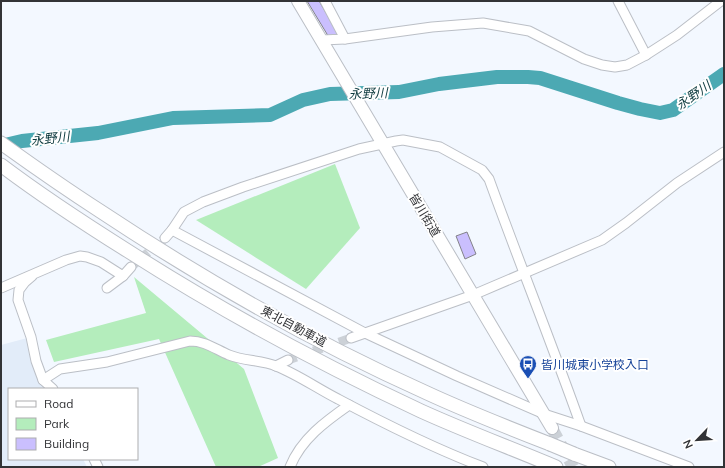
<svg xmlns="http://www.w3.org/2000/svg" width="725" height="468" viewBox="0 0 725 468" font-family="Mulish,'Noto Sans JP',sans-serif">
	<rect width="100%" height="100%" fill="#f3f8ff"/>
	<path fill="#e2ecf9" d="M31 337 49 389H9V459H83L87 467H1V345Z"/>
	<g fill="#b4edbc">
		<path d="M335 164 360 228 306 289 196 220Z"/>
		<path d="M134 277 244 369 278 458 258 467H216L159 339 54 362 46 340 146 313Z"/>
	</g>
	<g fill="none" stroke-linecap="round" stroke-linejoin="round">
		<path stroke="#4ca9b3" stroke-width="14" d="M1 146 22 141 98 133 173 118 270 115 303 100 330 94 399 92 439 84 497 77H528L540 78 618 103 640 109 660 113 673 110 724 74"/>
	</g>
	<g fill="#cabffe" stroke="#838289">
		<path d="M307 1H319L338 33 330 39Z"/>
		<path d="M467 232 476 254 465 259 456 236Z"/>
	</g>
	<g fill="none" stroke-linecap="round" stroke-linejoin="round">
		<g stroke="#ccd1d7" stroke-width="9" stroke-dasharray="9 4.5" stroke-linecap="butt">
			<path d="M131 267 165 238"/>
			<path d="M288 360 351 338"/>
		</g>
		<path stroke="#ccd1d7" stroke-width="12" stroke-dasharray="12 6" stroke-linecap="butt" d="M552 428 573 467"/>
		<g stroke="#bbbfc6" stroke-width="11">
			<g id="minor">
				<path d="M618 1 646 55"/>
				<path d="M345 39 432 27 483 23 529 31 584 59 602 65 615 67 627 65 646 55 677 35 721 1"/>
				<path d="M322 40 345 39 325 1"/>
				<path d="M172 230 184 212 203 202 243 187 359 149 396 141 403 140 440 147 482 170 489 179C519 262 552 344 581 426"/>
				<path d="M165 238 172 230 365 333 457 376 544 414 581 426 689 467"/>
				<path d="M32 276 25 282 19 290 18 300 31 337 36 361 43 380 53 389"/>
				<path d="M1 288 66 260 80 256 87 257 101 262 123 276 131 267"/>
				<path d="M107 288 123 276"/>
				<path d="M351 338 473 295 602 240 626 223 677 183 724 152"/>
				<path d="M276 366 288 360"/>
				<path d="M43 380 60 369 107 362 190 341C205 341 215 349 229 355 243 361 262 360 276 366 297 374 318 389 338 399 385 424 433 448 483 467"/>
				<path d="M94 459 98 467"/>
				<path d="M290 467C301 439 326 421 349 405"/>
			</g>
		</g>
		<g stroke="#bbbfc6" stroke-width="14">
			<path id="major" d="M298 1 552 428"/>
		</g>
		<g stroke="#bbbfc6" stroke-width="15">
			<g id="highway">
				<path d="M1 143C33 166 66 189 100 211 204 280 313 342 427 393 468 412 509 428 550 444"/>
				<path d="M1 165C42 196 85 224 128 251 222 311 320 364 421 411 465 431 511 448 556 467"/>
				<path d="M574 454 609 467"/>
			</g>
		</g>
		<use href="#minor" stroke="#fff" stroke-width="9"/>
		<use href="#major" stroke="#fff" stroke-width="12"/>
		<use href="#highway" stroke="#fff" stroke-width="13"/>
		<g stroke="#bbbfc6" stroke-width="15" stroke-linecap="butt">
			<path id="highway-bridge" d="M550 444 574 454"/>
		</g>
		<use href="#highway-bridge" stroke="#fff" stroke-width="13"/>
	</g>
	<defs>
		<g id="bus-pin" transform="scale(0.9)"><path d="M0 17L-7.5 6A9.5 9.5 0 1 1 7.5 6Z" fill="#1a4fb4" stroke="#fff"/><path d="M-5-6H5V4H4V6H2V4H-2V6H-4V4H-5ZM-3.5-4V0h7V-4ZM-3.5 1.2v1.5H-2V1.2ZM2 1.2v1.5H3.5V1.2Z" fill="#fff"/></g>
	</defs>
	<g fill-rule="evenodd">
		<use href="#bus-pin" x="528" y="364"/>
	</g>
	<g text-anchor="middle" dominant-baseline="central" stroke-width="4" stroke-linejoin="round" paint-order="stroke">
		<g font-size="12" fill="#323336" stroke="#fff">
			<text transform="translate(425 215) rotate(59)">皆川街道</text>
			<text transform="translate(294 326) rotate(28)">東北自動車道</text>
		</g>
		<g font-size="12" fill="#164399" stroke="#fff" text-anchor="start">
			<text x="541" y="364">皆川城東小学校入口</text>
		</g>
		<g font-size="13" font-style="italic" fill="#0d3a3e" stroke="#fff">
			<text transform="translate(368 93) rotate(-2)">永野川</text>
			<text transform="translate(693 95) rotate(-35)">永野川</text>
			<text transform="translate(50 138) rotate(-6)">永野川</text>
		</g>
	</g>
	<rect width="725" height="468" fill="none" stroke="#323336" stroke-width="4"/>
	<rect x="8" y="388" width="130" height="72" fill="#ffffff" stroke="#adadaf"/>
	<rect x="16" y="401" width="20" height="6" fill="#ffffff" stroke="#adadaf"/>
	<text x="44" y="408" font-size="12" fill="#323336">Road</text>
	<rect x="16" y="418" width="20" height="12" fill="#b4edbc" stroke="#adadaf"/>
	<text x="44" y="428" font-size="12" fill="#323336">Park</text>
	<rect x="16" y="438" width="20" height="12" fill="#cabffe" stroke="#adadaf"/>
	<text x="44" y="448" font-size="12" fill="#323336">Building</text>
	<g transform="translate(697 440) rotate(245)" stroke="#ffffff" stroke-width="3" paint-order="stroke">
	<path d="M0-3L7 15L0 10L-7 15Z" fill="#323336"/>
	<text y="-6" font-size="11" font-weight="bold" text-anchor="middle" fill="#323336">N</text>
	</g>
</svg>
